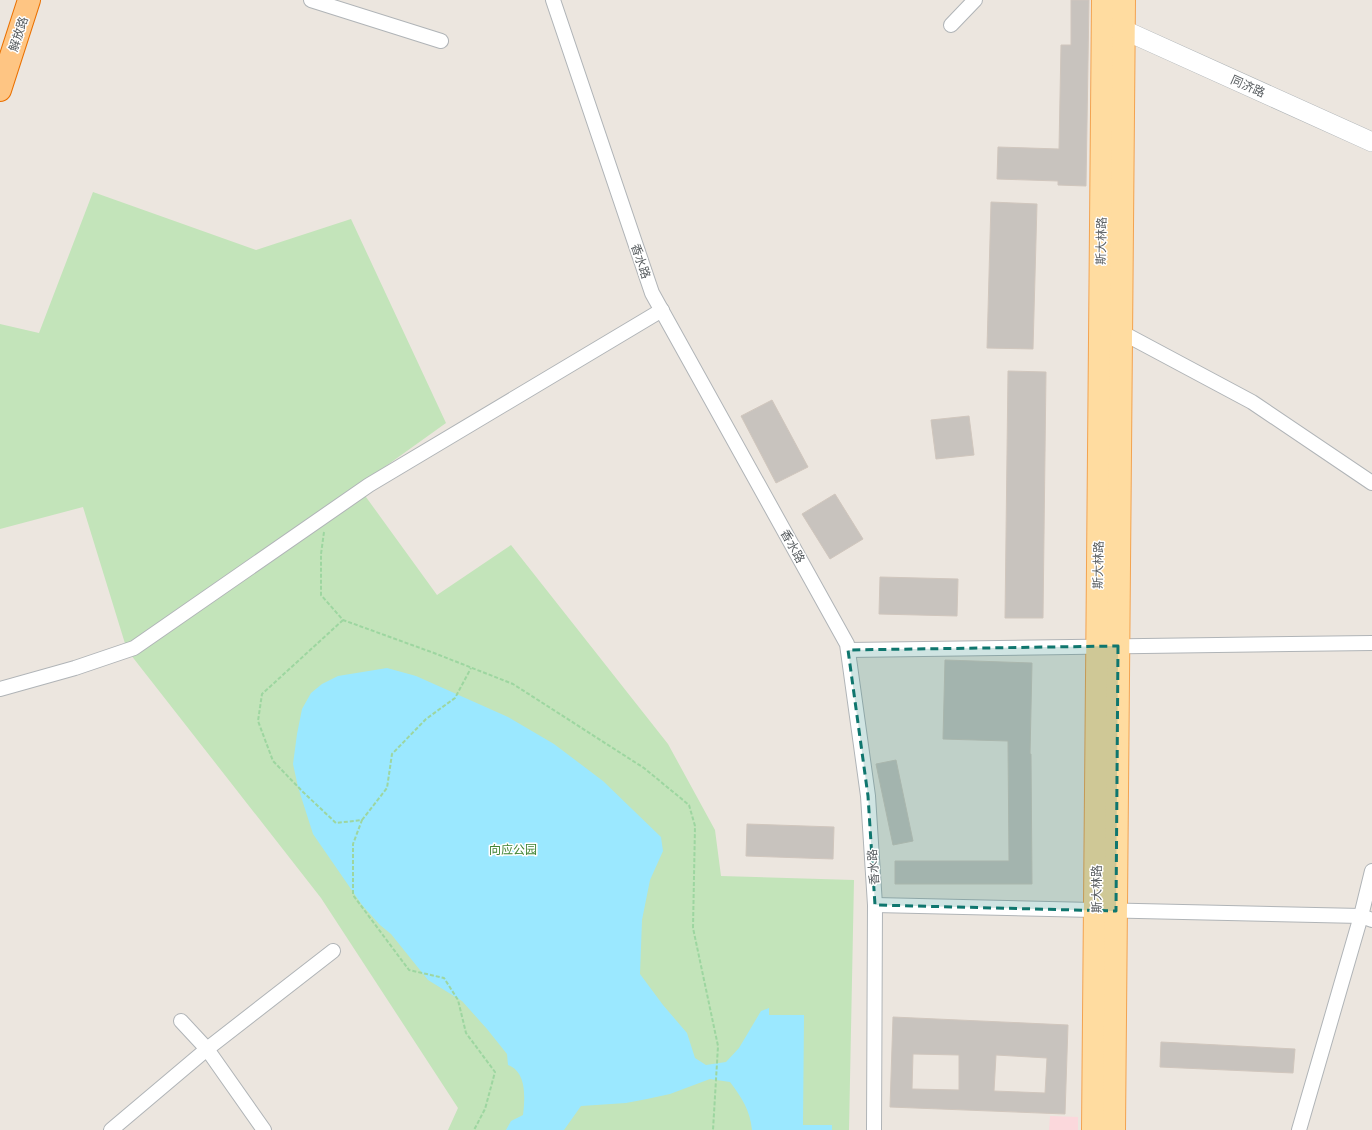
<svg xmlns="http://www.w3.org/2000/svg" width="1372" height="1130" viewBox="0 0 1372 1130" font-family="Quicksand,'Noto Sans SC',sans-serif">
	<rect width="100%" height="100%" fill="#ece6df"/>
	<path fill="#fbd8dc" d="M1050 1116 1078 1117V1130H1049Z"/>
	<path fill="#c3e4ba" d="M93 192 256 250 351 219 446 423 358 486 437 595 511 545 668 744 715 830 721 876 854 880 849 1130H448L458 1108 321 898 127 650 83 507 0 529V324L39 333Z"/>
	<path fill="#9be8ff" d="M387 668 416 676 508 717 554 744 603 781 661 837 663 851 650 880 642 920 640 974 663 1005 687 1033 695 1058 706 1065 726 1062 739 1048 761 1011 769 1008V1015H804L803 1125H832V1130H752C750 1110 742 1098 730 1082L710 1079 670 1094 647 1099 626 1103 581 1106 564 1130H506L511 1121 523 1115C525 1098 527 1072 508 1065L507 1054 487 1029 462 1001 428 980 391 934 380 925 362 905 313 834 298 787 293 764 297 734 302 709 311 693 322 684 338 676Z"/>
	<g fill="#c8c3be" stroke="#d0c6bd" fill-rule="evenodd">
		<path d="M1071 0H1089L1086 186 1058 185V181L997 179 998 147 1059 149 1061 45H1071Z"/>
		<path d="M991 202 1037 204 1033 349 987 348Z"/>
		<path d="M1008 371 1046 372 1043 618H1005Z"/>
		<path d="M772 400 808 467 776 483 741 416Z"/>
		<path d="M969 416 974 455 936 459 931 420Z"/>
		<path d="M835 494 863 539 830 559 802 514Z"/>
		<path d="M880 577 958 579 957 616 879 614Z"/>
		<path d="M945 660 1032 663 1030 754H1031L1032 884H895V861H1009L1008 741 943 739Z"/>
		<path d="M896 760 913 841 893 845 876 764Z"/>
		<path d="M747 824 834 827 833 859 746 856Z"/>
		<path d="M893 1017 1068 1025 1065 1114 890 1107ZM913 1054 959 1055V1090L912 1089ZM996 1055 1047 1058 1045 1093 994 1091Z"/>
		<path d="M1161 1042 1295 1049 1293 1073 1160 1067Z"/>
	</g>
	<g fill="none" stroke-linecap="round" stroke-linejoin="round">
		<g stroke="#b0b4b7" stroke-width="16">
			<g id="street">
				<path d="M311 0 441 41"/>
				<path d="M553 0 652 293 847 644 868 796 875 905 874 1130"/>
				<path d="M951 25 975 0"/>
				<path d="M1121 332 1252 402 1372 483"/>
				<path d="M848 650 1372 643"/>
				<path d="M0 689 75 668 134 648 369 485 662 310"/>
				<path d="M875 905 1361 916 1372 920"/>
				<path d="M181 1021 207 1049 264 1130"/>
				<path d="M111 1130 207 1049 333 951"/>
				<path d="M1299 1130 1361 916 1372 871"/>
			</g>
		</g>
		<g stroke="#afb4b7" stroke-width="20">
			<path id="secondary" d="M1124 30 1372 142"/>
		</g>
		<g stroke="#f3a350" stroke-width="24">
			<g id="primary">
				<path d="M1093 1130 1103 0"/>
				<path d="M1114 1130 1124 0"/>
			</g>
		</g>
		<g stroke="#ea7000" stroke-width="24">
			<path id="highway" d="M0 90 29 0"/>
		</g>
		<g stroke="#9dd6a0" stroke-width="2" stroke-dasharray="4 2" stroke-linecap="butt">
			<path d="M324 532 321 554V595L343 620 434 653 513 684 644 768 689 805 695 826 693 928 718 1046 713 1130"/>
			<path d="M343 620 262 694 258 721 273 761 303 792 336 823 362 820 353 844V895L409 970 444 978 458 1000 466 1033 495 1072 485 1109 474 1130"/>
			<path d="M362 820 387 788 392 754 426 719 455 698 471 668"/>
		</g>
		<use href="#street" stroke="#fff" stroke-width="14"/>
		<use href="#secondary" stroke="#fff" stroke-width="19"/>
		<use href="#primary" stroke="#ffdca0" stroke-width="22"/>
		<use href="#highway" stroke="#fec583" stroke-width="22"/>
	</g>
	<path fill="#0f766e" fill-opacity="0.2" stroke="#0f766e" stroke-width="3" stroke-dasharray="8 5" stroke-linejoin="round" d="M1118 646 1116 911 875 905 868 796 848 650Z"/>
	<g text-anchor="middle" dominant-baseline="central" stroke-width="3" stroke-linejoin="round" paint-order="stroke">
		<g font-size="12" fill="#585d60" stroke="#fff">
			<text transform="translate(18 34) rotate(-72)">解放路</text>
			<text transform="translate(1248 86) rotate(24)">同济路</text>
			<text transform="translate(1101 241) rotate(-89)">斯大林路</text>
			<text transform="translate(641 261) rotate(71)">香水路</text>
			<text transform="translate(793 546) rotate(61)">香水路</text>
			<text transform="translate(1098 565) rotate(-89)">斯大林路</text>
			<text transform="translate(873 867) rotate(-94)">香水路</text>
			<text transform="translate(1096 889) rotate(-90)">斯大林路</text>
		</g>
		<g font-size="12" fill="#408433" stroke="#fff">
			<text x="513" y="849">向应公园</text>
		</g>
	</g>
</svg>
